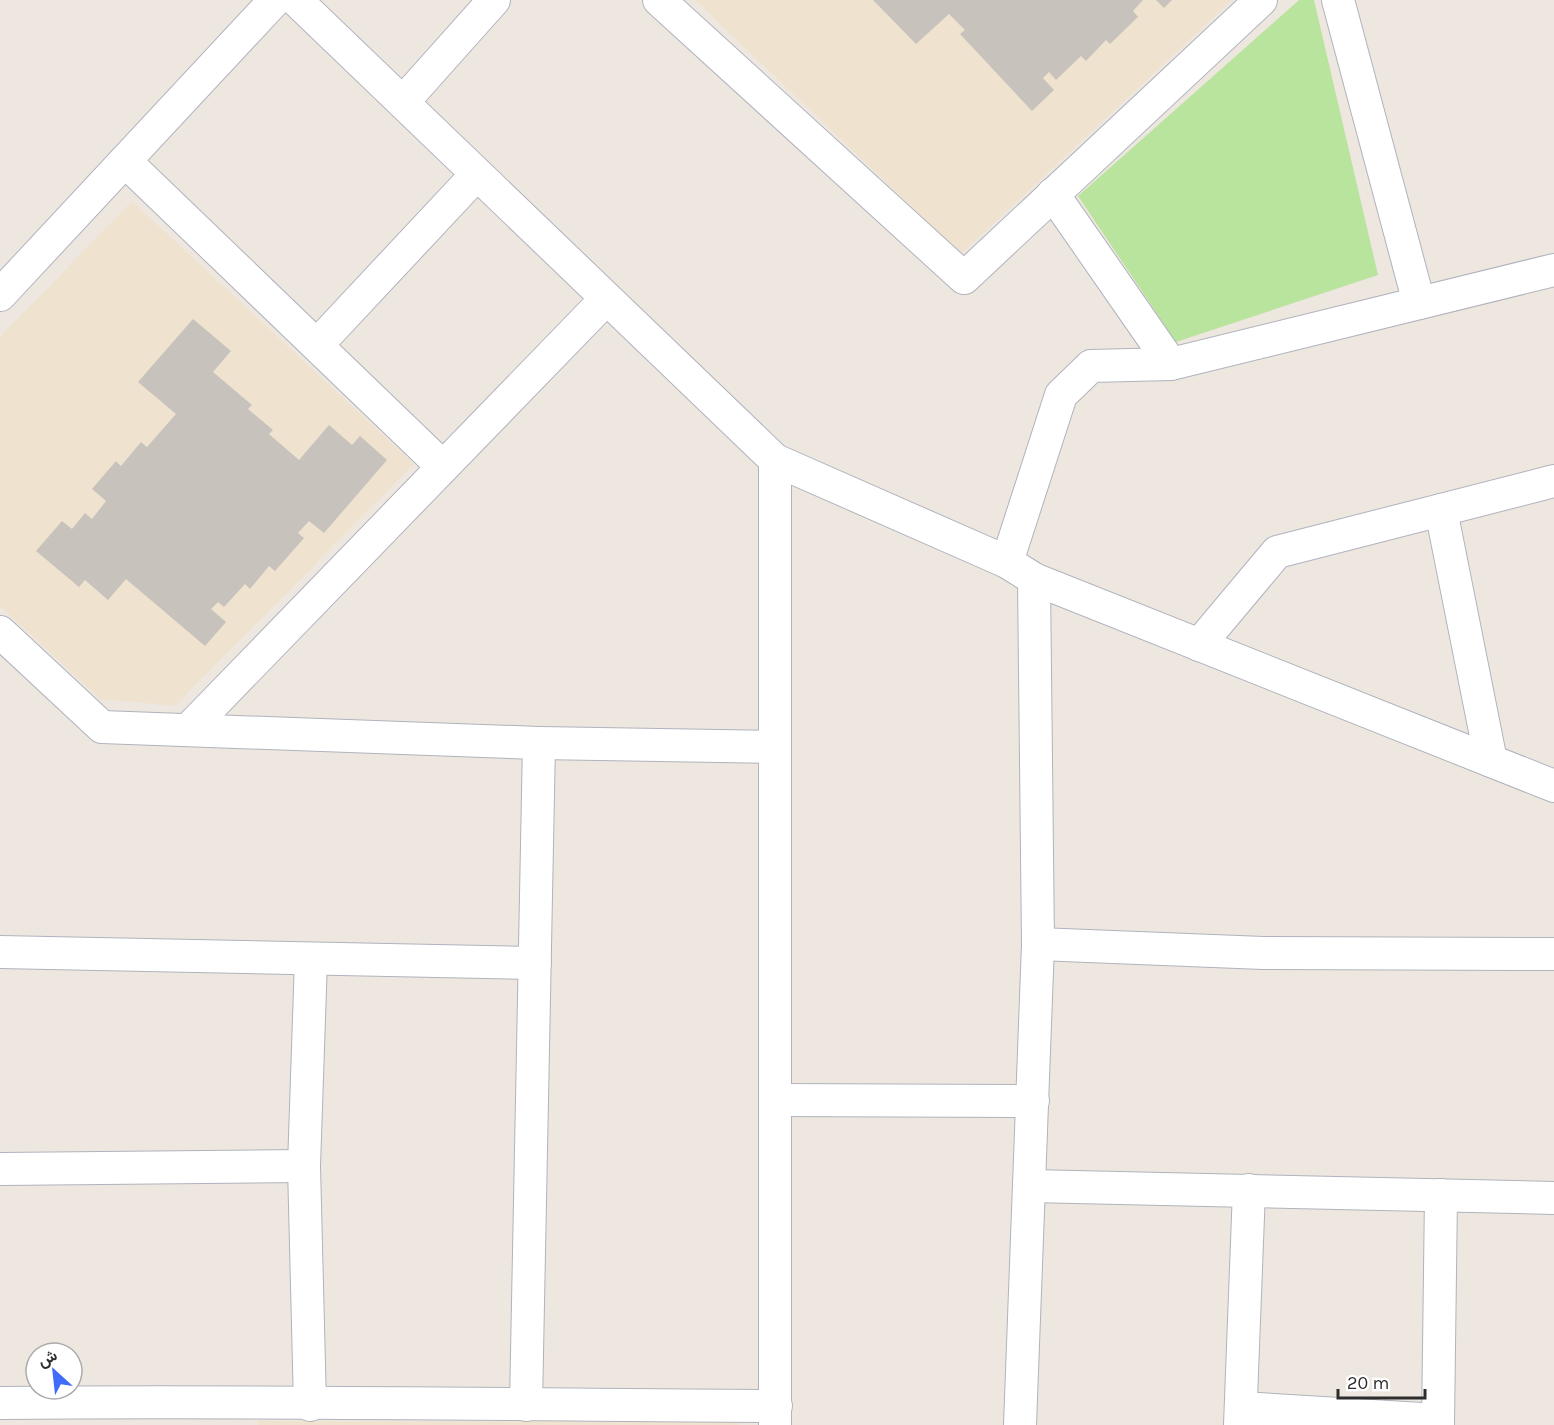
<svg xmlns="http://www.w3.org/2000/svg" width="1554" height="1425" viewBox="0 0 1554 1425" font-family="Karla,Vazirmatn,sans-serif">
	<rect width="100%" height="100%" fill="#eee7e0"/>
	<g fill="#efe3d0">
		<path d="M695 0H1232L961 254Z"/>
		<path d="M132 201 414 464 175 706 100 699 0 606V337Z"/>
		<path d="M258 1421 739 1422V1425H258Z"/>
	</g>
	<path fill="#b9e49d" d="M1299 0H1314L1378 275 1176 342 1078 196Z"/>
	<g fill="#c7c2bb">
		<path d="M873 0H1143L1133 11 1138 17 1110 44 1106 40 1086 61 1081 56 1056 80 1049 72 1043 78 1054 90 1032 111 960 34 965 30 949 14 916 44Z"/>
		<path d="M1156 0H1172L1164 8Z"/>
		<path d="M193 319 231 351 213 372 252 405 248 409 273 430 269 434 299 460 329 425 352 445 360 436 387 460 324 533 309 521 298 533 304 538 275 571 269 566 250 589 245 584 224 607 218 602 211 609 226 622 205 646 126 579 108 600 85 580 79 587 36 551 62 521 72 529 85 513 92 519 106 501 92 489 116 461 121 466 141 442 147 447 176 414 138 382Z"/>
	</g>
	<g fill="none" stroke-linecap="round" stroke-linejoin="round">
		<g stroke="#b0b3bd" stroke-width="34">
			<g id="minor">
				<path d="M296 0 775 460 1007 562 1034 579 1554 786"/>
				<path d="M659 0 964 278 1261 0"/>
				<path d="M1338 0 1419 303"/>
				<path d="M403 102 494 0"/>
				<path d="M125 161 443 467"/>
				<path d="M1053 194 1171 364"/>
				<path d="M0 295 275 0"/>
				<path d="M317 345 477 174"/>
				<path d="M1441 510 1491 761"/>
				<path d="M1007 562 1061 395 1091 366 1171 364 1554 270"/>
				<path d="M0 632 102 727 539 743 775 747"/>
				<path d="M1199 645 1277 552 1554 481"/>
				<path d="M188 730 606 299"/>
				<path d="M1038 944 1263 953 1554 954"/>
				<path d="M0 952 535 963"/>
				<path d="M775 1100 1033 1101"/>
				<path d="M0 1169 304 1166"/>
				<path d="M1031 1186 1554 1198"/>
				<path d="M0 1403C259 1400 517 1405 776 1406"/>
				<path d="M310 1405 304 1166 311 959"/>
				<path d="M526 1405 539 743"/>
				<path d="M1241 1408 1438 1420"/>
				<path d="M775 1425V460"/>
				<path d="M1020 1425 1038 944 1034 579"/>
				<path d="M1240 1425 1249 1190"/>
				<path d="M1438 1425 1441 1195"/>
			</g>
		</g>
		<use href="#minor" stroke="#fff" stroke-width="32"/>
	</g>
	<g transform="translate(54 1371) rotate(333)"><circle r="28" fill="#ffffff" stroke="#ababab" stroke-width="1.5"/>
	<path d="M0-4.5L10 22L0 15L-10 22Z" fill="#416cfa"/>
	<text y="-9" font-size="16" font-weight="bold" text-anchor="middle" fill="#2d2d2d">ش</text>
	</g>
	<path d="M1338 1389v9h87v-9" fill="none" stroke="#2d2d2d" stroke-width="3"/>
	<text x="1347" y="1389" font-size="18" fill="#2d2d2d" stroke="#ffffff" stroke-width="4.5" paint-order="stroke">20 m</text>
</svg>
